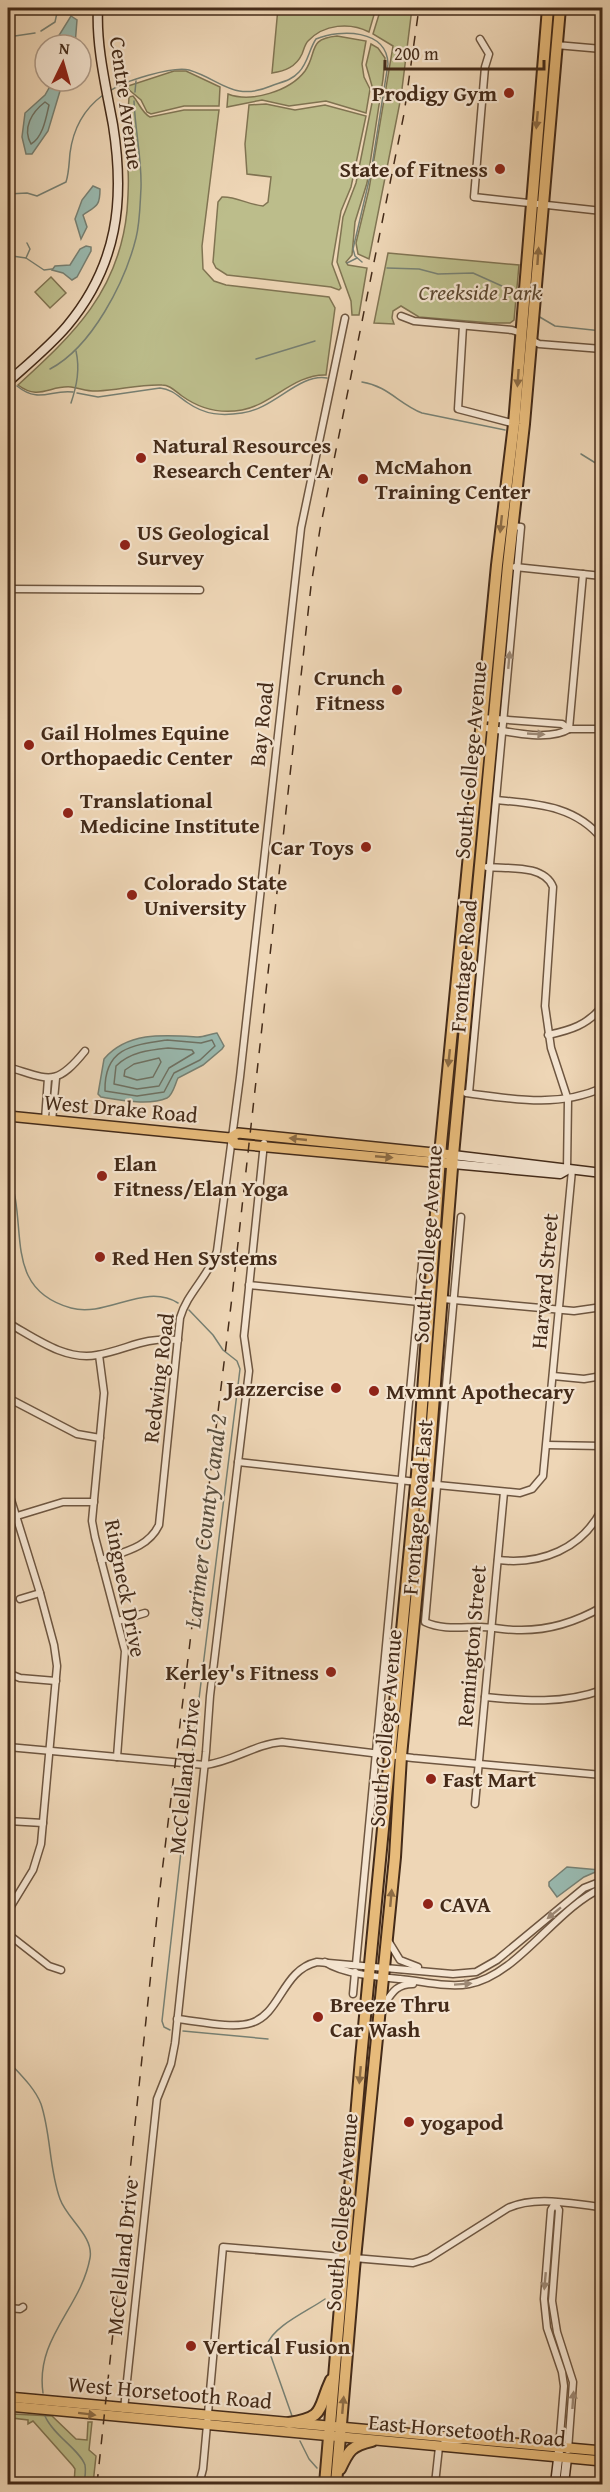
<svg xmlns="http://www.w3.org/2000/svg" width="610" height="2492" viewBox="0 0 610 2492" font-family="'Gentium Book Plus',serif">
	<rect width="100%" height="100%" fill="#eed6b6"/>
	<filter id="stains"><feTurbulence type="fractalNoise" baseFrequency=".00333" numOctaves="4"/><feColorMatrix values="0 0 0 0 .2 0 0 0 0 .09 0 0 0 0 .02 0 0 0 .5 -.17"/></filter>
	<radialGradient id="worn" r=".72"><stop offset=".6" stop-color="#630" stop-opacity="0"/><stop offset="1" stop-color="#630" stop-opacity=".3"/></radialGradient>
	<g fill="#bcbd8b" stroke="#807452" stroke-width="1.5">
		<path d="M278 8H376L369 32C350 22 324 24 308 41 305 44 304 49 302 54 296 67 285 71 272 73Z"/>
		<path d="M381 8H412L401 97 369 259 358 254 356 243 369 189 390 64 393 46 373 34Z"/>
		<path d="M337 36 366 41 362 64 364 77 370 89 366 113 326 101 289 106 262 100 227 107 228 94C251 103 290 91 305 71 318 52 307 39 337 36Z"/>
		<path d="M371 44 378 48 385 58 383 79 367 183 355 222 352 255 346 262 348 265 367 268 359 315H352L351 301 337 262 343 217 356 183 374 93 366 65Z"/>
		<path d="M174 71H186L220 87 219 106H184L151 114 147 112 141 100 128 89V86Z"/>
		<path d="M133 96C139 103 142 113 150 117L184 110H219L202 246 203 269 214 281 226 285 329 297 335 308 326 375C294 374 273 404 242 410 219 414 200 409 182 396 175 391 170 385 162 385 141 384 119 390 98 391 88 392 80 388 71 387 50 385 39 401 18 385 74 334 119 291 127 211 128 198 129 183 128 170 128 163 125 154 125 147 127 131 128 114 129 97Z"/>
		<path d="M266 104 295 110 325 105 366 116 351 187 341 211 332 264 341 288 339 290 331 287 227 275 216 268 213 262 218 202 222 197C235 196 249 205 263 206L268 202 271 177 247 174 245 144 249 105Z"/>
		<path d="M388 253 519 265 514 320 510 323H491L419 317 401 306 393 311 392 318 394 324 374 323Z"/>
		<path d="M51 277 66 293 50 308 35 292Z"/>
		<path d="M13 2414 52 2416 76 2439 87 2440 88 2422H92L89 2450 96 2456 93 2484H74L75 2469 73 2466 33 2421 28 2424V2420L12 2418Z"/>
	</g>
	<g fill="#99b9af" stroke="#778073" stroke-width="1.5">
		<path d="M71 16 77 20 75 45H53Z"/>
		<path d="M53 81H63L48 131 32 154H26L22 137 25 113 45 95Z"/>
		<path d="M93 186 100 189C100 207 96 206 83 215L87 227 81 239 75 219 82 200Z"/>
		<path d="M86 246 91 247V251L77 277 72 280 63 273 52 270 55 266 70 265 80 249Z"/>
		<path d="M217 1033 224 1046 222 1049 203 1065 178 1078C175 1084 173 1095 167 1098 149 1106 119 1100 101 1097L98 1094 104 1059C128 1031 166 1035 198 1037 204 1037 210 1034 217 1033Z"/>
		<path d="M567 1867 600 1870 584 1877 557 1897 549 1886V1882Z"/>
	</g>
	<g fill="none" stroke-linecap="round" stroke-linejoin="round">
		<g stroke="#6e7264" stroke-width="1.5">
			<path d="M45 102 49 105C46 118 43 137 31 144 22 128 32 112 45 102Z"/>
			<path d="M167 1040 201 1043 212 1040 215 1046 200 1060 174 1073 164 1092 137 1096 105 1091C104 1048 132 1045 167 1040Z"/>
			<path d="M168 1048 192 1050 194 1053 169 1068 159 1086 137 1089 114 1084 116 1066C130 1052 149 1050 168 1048Z"/>
			<path d="M159 1058 161 1062 153 1077 137 1080 124 1076 125 1070 134 1064Z"/>
		</g>
		<g stroke="#778073" stroke-width="1.5">
			<path d="M41 31 55 22 58 8"/>
			<path d="M8 37 35 33"/>
			<path d="M110 91C123 81 173 66 189 70 222 80 233 102 271 86 281 82 291 81 299 72 308 63 309 49 316 39 340 29 387 29 388 64L371 172 353 249 355 256 362 262"/>
			<path d="M135 92 136 81"/>
			<path d="M8 194 27 193 37 196 66 182C69 173 69 163 70 153 73 130 84 109 103 95"/>
			<path d="M12 256 26 258 44 270 52 269"/>
			<path d="M26 258 30 249 27 243"/>
			<path d="M347 263 357 258"/>
			<path d="M387 268 419 269 438 274 473 273 513 291 515 300 519 303"/>
			<path d="M538 316 555 326 602 331"/>
			<path d="M256 359 315 341"/>
			<path d="M50 369C92 347 125 282 136 238 140 222 140 204 141 188 142 159 135 130 134 101"/>
			<path d="M362 382C388 386 399 404 422 413L505 430"/>
			<path d="M17 386C39 404 51 389 73 392"/>
			<path d="M77 393 98 397 160 388C172 389 179 397 188 403 205 415 222 416 242 413 274 409 299 373 327 378"/>
			<path d="M71 403C77 385 80 369 76 351"/>
			<path d="M581 454 602 467"/>
			<path d="M8 1173C30 1223 0 1288 71 1308 106 1318 145 1282 178 1303"/>
			<path d="M189 1310 213 1335 223 1350 237 1361 240 1369 192 1755"/>
			<path d="M170 2030 164 2027 162 2021 190 1771"/>
			<path d="M183 2031 268 2039"/>
			<path d="M8 2061C19 2073 35 2088 41 2104 51 2134 49 2169 60 2199 67 2219 94 2236 90 2258 81 2308 35 2338 43 2393"/>
			<path d="M45 2416C53 2435 80 2450 85 2465 86 2471 85 2478 84 2484"/>
			<path d="M292 2416 267 2345C273 2326 308 2311 325 2299"/>
			<path d="M300 2441 309 2459 317 2468"/>
		</g>
		<g stroke="#6e5640" stroke-width="9">
			<g id="street">
				<path d="M480 39 489 54 485 67 474 197 602 211"/>
				<path d="M556 45 602 49"/>
				<path d="M401 316 414 321 512 330 521 333"/>
				<path d="M463 326 458 409 515 424"/>
				<path d="M530 339 539 344 602 349"/>
				<path d="M515 567 602 576"/>
				<path d="M8 589 200 590"/>
				<path d="M482 718 562 724 569 729H602"/>
				<path d="M481 727C504 731 549 742 569 729"/>
				<path d="M569 729 583 574"/>
				<path d="M497 800C536 804 575 805 602 839"/>
				<path d="M487 867C507 869 544 864 553 887L545 1006 551 1048 568 1100 567 1170"/>
				<path d="M548 1035C571 1030 587 1025 602 1007"/>
				<path d="M8 1067C49 1079 55 1088 85 1051"/>
				<path d="M466 1093C512 1099 558 1108 602 1088"/>
				<path d="M469 1093 521 527 513 526"/>
				<path d="M45 1120 48 1078"/>
				<path d="M52 1121 56 1078"/>
				<path d="M461 1217 425 1622C442 1630 461 1627 480 1627 492 1627 505 1630 517 1630 548 1631 576 1622 602 1607"/>
				<path d="M249 1285 429 1303"/>
				<path d="M443 1299 574 1311 602 1307"/>
				<path d="M8 1323C35 1338 65 1361 97 1355 130 1349 141 1337 178 1340"/>
				<path d="M99 1355 104 1393 92 1521 95 1537 125 1651 117 1757"/>
				<path d="M553 1376 584 1379 602 1376"/>
				<path d="M8 1398 77 1434 100 1438"/>
				<path d="M547 1445 602 1446"/>
				<path d="M238 1462 417 1482"/>
				<path d="M427 1484 520 1493 532 1489 543 1476 572 1170"/>
				<path d="M8 1490 40 1593 54 1645 57 1666 41 1844 33 1870 8 1911"/>
				<path d="M17 1516 63 1502H94"/>
				<path d="M101 1560C123 1552 148 1548 159 1525L180 1318C187 1293 209 1276 217 1251L240 1077 301 528 345 318"/>
				<path d="M498 1560C541 1565 582 1549 602 1509"/>
				<path d="M20 1599 40 1593"/>
				<path d="M118 1621 145 1613"/>
				<path d="M10 1674 20 1678 56 1681"/>
				<path d="M485 1697C525 1701 564 1704 602 1690"/>
				<path d="M8 1747 205 1765C232 1762 255 1744 282 1742L413 1758 602 1775"/>
				<path d="M475 1804 504 1492"/>
				<path d="M8 1821 43 1823"/>
				<path d="M8 1934 49 1966 61 1970"/>
				<path d="M389 1942 400 1960 418 1967"/>
				<path d="M325 1962C343 1974 378 1977 400 1979 422 1981 448 1988 469 1984 517 1976 556 1908 602 1888"/>
				<path d="M356 1964 423 1253"/>
				<path d="M353 1994 355 1972"/>
				<path d="M383 2006C392 1993 396 1984 413 1984"/>
				<path d="M177 2019C197 2021 233 2029 251 2023 281 2014 282 1970 317 1962L453 1974 476 1972 497 1960 584 1888 602 1881"/>
				<path d="M555 2203 559 2210 552 2301 557 2332 573 2382 568 2450"/>
				<path d="M555 2203 551 2210 544 2299 547 2328 562 2372 564 2386 559 2448"/>
				<path d="M8 2308 20 2309 23 2307"/>
				<path d="M124 2409 157 2099 171 2064 175 2043 206 1752 210 1696 249 1371 244 1336 264 1143"/>
				<path d="M199 2484 203 2469 223 2247 413 2263 429 2258 508 2208C536 2195 572 2204 602 2207"/>
				<path d="M435 2484 439 2447 446 2442 462 2440"/>
			</g>
		</g>
		<g stroke="#442b19" stroke-width="11">
			<g id="secondary">
				<path d="M8 382C28 364 50 346 67 326 118 265 125 200 113 125 106 87 96 46 98 8"/>
				<path d="M453 1155 602 1173"/>
				<path d="M453 1164 560 1174 567 1170"/>
				<path d="M555 2484 559 2451"/>
				<path d="M564 2484 567 2458"/>
			</g>
		</g>
		<g stroke="#442b19" stroke-width="12">
			<g id="primary">
				<path d="M8 1116 230 1138 236 1144 453 1164"/>
				<path d="M230 1138 238 1133 453 1155"/>
				<path d="M8 2397 602 2451"/>
				<path d="M8 2406 602 2461"/>
			</g>
		</g>
		<g stroke="#442b19" stroke-width="14">
			<g id="highway">
				<path d="M289 2423C326 2417 317 2410 331 2380"/>
				<path d="M340 2469C349 2450 351 2446 372 2441"/>
				<path d="M325 2484 361 2058 417 1474 441 1144 497 565 514 424 548 8"/>
				<path d="M336 2484 354 2269 395 1857 401 1756 427 1485 453 1155 508 566 524 424 560 8"/>
			</g>
		</g>
		<use href="#street" stroke="#f4e4d0" stroke-width="6"/>
		<use href="#secondary" stroke="#f4e4d0" stroke-width="8"/>
		<use href="#primary" stroke="#e7bb7b" stroke-width="9"/>
		<use href="#highway" stroke="#e7bb7b" stroke-width="10"/>
		<path stroke="#442b19" stroke-width="1.5" stroke-dasharray="10 10" stroke-linecap="butt" d="M97 2484 159 1897 232 1297 311 586 320 529 404 114 419 8"/>
	</g>
	<defs><path id="oneway-solid" d="M-6-.8H1V-3.2L6.5 0L1 3.2V.8H-6Z" transform="scale(1.5)"/></defs>
	<g fill="#8d6c45">
		<use href="#oneway-solid" transform="translate(537 120) rotate(95)"/>
		<use href="#oneway-solid" transform="translate(538 256) rotate(-86)"/>
		<use href="#oneway-solid" transform="translate(518 378) rotate(94)"/>
		<use href="#oneway-solid" transform="translate(501 524) rotate(96)"/>
		<use href="#oneway-solid" transform="translate(449 1058) rotate(96)"/>
		<use href="#oneway-solid" transform="translate(298 1139) rotate(-174)"/>
		<use href="#oneway-solid" transform="translate(384 1157) rotate(5)"/>
		<use href="#oneway-solid" transform="translate(391 1898) rotate(-85)"/>
		<use href="#oneway-solid" transform="translate(360 2075) rotate(95)"/>
		<use href="#oneway-solid" transform="translate(343 2405) rotate(-85)"/>
		<use href="#oneway-solid" transform="translate(87 2414) rotate(7)"/>
	</g>
	<g fill="#9c8874">
		<use href="#oneway-solid" transform="translate(509 660) rotate(-85)"/>
		<use href="#oneway-solid" transform="translate(536 734) rotate(3)"/>
		<use href="#oneway-solid" transform="translate(554 1913) rotate(141)"/>
		<use href="#oneway-solid" transform="translate(463 1984) rotate(-4)"/>
		<use href="#oneway-solid" transform="translate(545 2281) rotate(95)"/>
		<use href="#oneway-solid" transform="translate(573 2400) rotate(-86)"/>
	</g>
	<g fill="#8f2418" stroke="#f4e4d0" stroke-width="2">
		<circle cx="509" cy="93" r="6"/>
		<circle cx="500" cy="169" r="6"/>
		<circle cx="141" cy="458" r="6"/>
		<circle cx="363" cy="479" r="6"/>
		<circle cx="125" cy="545" r="6"/>
		<circle cx="397" cy="690" r="6"/>
		<circle cx="29" cy="745" r="6"/>
		<circle cx="68" cy="813" r="6"/>
		<circle cx="366" cy="847" r="6"/>
		<circle cx="132" cy="895" r="6"/>
		<circle cx="102" cy="1176" r="6"/>
		<circle cx="100" cy="1257" r="6"/>
		<circle cx="336" cy="1388" r="6"/>
		<circle cx="374" cy="1391" r="6"/>
		<circle cx="331" cy="1672" r="6"/>
		<circle cx="431" cy="1779" r="6"/>
		<circle cx="428" cy="1904" r="6"/>
		<circle cx="318" cy="2017" r="6"/>
		<circle cx="409" cy="2122" r="6"/>
		<circle cx="191" cy="2346" r="6"/>
	</g>
	<g text-anchor="middle" dominant-baseline="central" stroke-width="4.5" stroke-linejoin="round" paint-order="stroke">
		<g font-size="22" font-weight="bold" fill="#442b19" stroke="#f4e4d0" text-anchor="start">
			<text x="497" y="93" text-anchor="end">Prodigy Gym</text>
			<text x="488" y="169" text-anchor="end">State of Fitness</text>
			<text x="153" y="445">Natural Resources<tspan x="153" dy="25">Research Center A</tspan></text>
			<text x="375" y="466">McMahon<tspan x="375" dy="25">Training Center</tspan></text>
			<text x="137" y="532">US Geological<tspan x="137" dy="25">Survey</tspan></text>
			<text x="385" y="677" text-anchor="end">Crunch<tspan x="385" dy="25">Fitness</tspan></text>
			<text x="41" y="732">Gail Holmes Equine<tspan x="41" dy="25">Orthopaedic Center</tspan></text>
			<text x="80" y="800">Translational<tspan x="80" dy="25">Medicine Institute</tspan></text>
			<text x="354" y="847" text-anchor="end">Car Toys</text>
			<text x="144" y="882">Colorado State<tspan x="144" dy="25">University</tspan></text>
			<text x="114" y="1163">Elan<tspan x="114" dy="25">Fitness/Elan Yoga</tspan></text>
			<text x="112" y="1257">Red Hen Systems</text>
			<text x="324" y="1388" text-anchor="end">Jazzercise</text>
			<text x="386" y="1391">Mvmnt Apothecary</text>
			<text x="319" y="1672" text-anchor="end">Kerley's Fitness</text>
			<text x="443" y="1779">Fast Mart</text>
			<text x="440" y="1904">CAVA</text>
			<text x="330" y="2004">Breeze Thru<tspan x="330" dy="25">Car Wash</tspan></text>
			<text x="421" y="2122">yogapod</text>
			<text x="203" y="2346">Vertical Fusion</text>
		</g>
		<g font-size="22" fill="#442b19" stroke="#f4e4d0">
			<text transform="translate(127 103) rotate(82)">Centre Avenue</text>
			<text transform="translate(261 724) rotate(-84)">Bay Road</text>
			<text transform="translate(470 760) rotate(-85)">South College Avenue</text>
			<text transform="translate(463 966) rotate(-85)">Frontage Road</text>
			<text transform="translate(121 1108) rotate(5)">West Drake Road</text>
			<text transform="translate(427 1244) rotate(-86)">South College Avenue</text>
			<text transform="translate(544 1281) rotate(-85)">Harvard Street</text>
			<text transform="translate(158 1378) rotate(-83)">Redwing Road</text>
			<text transform="translate(417 1507) rotate(-85)">Frontage Road East</text>
			<text transform="translate(126 1588) rotate(79)">Ringneck Drive</text>
			<text transform="translate(471 1646) rotate(-85)">Remington Street</text>
			<text transform="translate(385 1728) rotate(-85)">South College Avenue</text>
			<text transform="translate(184 1776) rotate(-84)">McClelland Drive</text>
			<text transform="translate(341 2212) rotate(-85)">South College Avenue</text>
			<text transform="translate(122 2257) rotate(-84)">McClelland Drive</text>
			<text transform="translate(170 2392) rotate(5)">West Horsetooth Road</text>
			<text transform="translate(467 2430) rotate(5)">East Horsetooth Road</text>
		</g>
		<g font-size="22" font-style="italic" fill="#5c4830" stroke="#f4e4d0">
			<text x="480" y="292">Creekside Park</text>
		</g>
		<g font-size="24" font-style="italic" fill="#594e3e" stroke="#f4e4d0">
			<text transform="translate(205 1521) rotate(-83)">Larimer County Canal 2</text>
		</g>
	</g>
	<rect width="610" height="2492" fill="none" stroke="#eed6b6" stroke-width="30"/>
	<rect x="9" y="9" width="592" height="2474" fill="none" stroke="#442b19" stroke-width="3"/>
	<rect x="15" y="15" width="580" height="2462" fill="none" stroke="#442b19" stroke-width="1.5"/>
	<g transform="translate(63 63) rotate(5)"><circle r="28" fill="#f4e4d0" stroke="#ae9a87" stroke-width="1.5"/>
	<path d="M0-4.5L10 22L0 15L-10 22Z" fill="#8f2418"/>
	<text y="-9" font-size="16" font-weight="bold" text-anchor="middle" fill="#442b19">N</text>
	</g>
	<path d="M385 60v9h159v-9" fill="none" stroke="#442b19" stroke-width="3"/>
	<text x="394" y="60" font-size="18" fill="#442b19" stroke="#f4e4d0" stroke-width="4.5" paint-order="stroke">200 m</text>
	<rect width="100%" height="100%" filter="url(#stains)"/>
	<rect width="100%" height="100%" fill="url(#worn)"/>
</svg>
